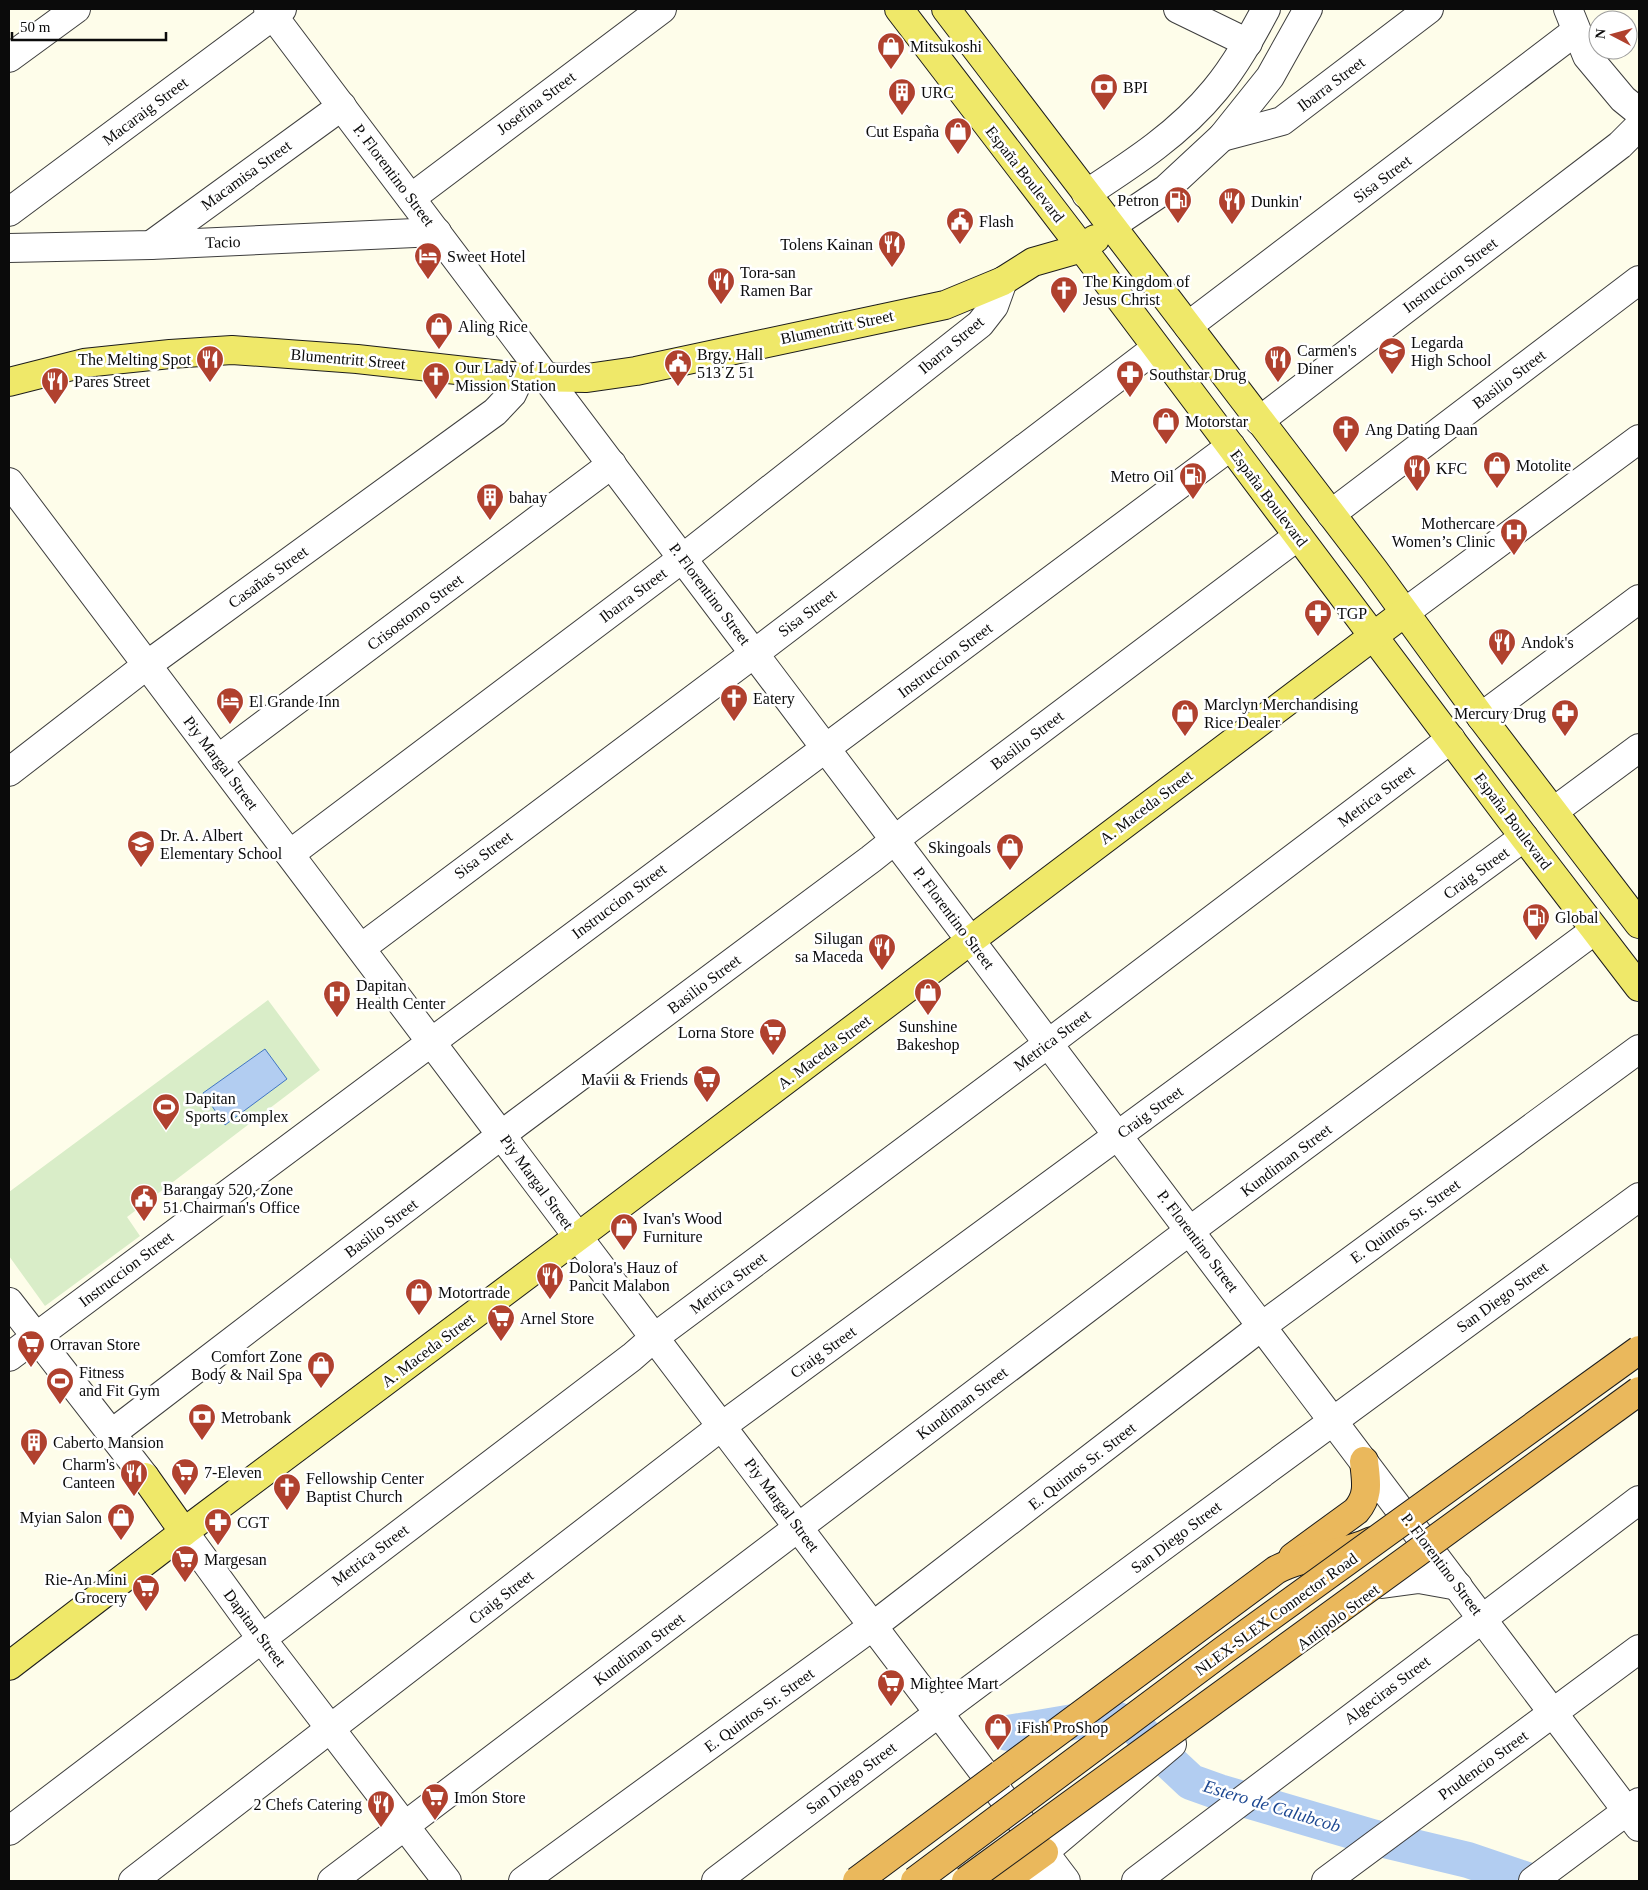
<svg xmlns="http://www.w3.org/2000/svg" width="1648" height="1890" viewBox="0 0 1648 1890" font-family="'Times New Roman',serif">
	<rect width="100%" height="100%" fill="#fefdea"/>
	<path fill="#d9edc8" d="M268 1000 320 1070 127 1217 140 1236 45 1306 9 1256V1192Z"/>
	<path fill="#b2cdf1" stroke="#3f74c3" d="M265 1049 287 1079 225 1125 203 1093Z"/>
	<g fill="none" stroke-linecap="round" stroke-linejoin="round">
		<path stroke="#b2cdf1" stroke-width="36" d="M1008 1733 1091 1719 1113 1718 1136 1727 1161 1754 1191 1782 1219 1792 1372 1837 1468 1860 1530 1881"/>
		<g stroke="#3e3e3e" stroke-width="30">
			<g id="minor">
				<path d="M268 9 1639 1827"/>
				<path d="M1178 9 1248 43"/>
				<path d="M1568 9 1587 56 1623 99 1639 112"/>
				<path d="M9 58 76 9"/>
				<path d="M1222 137 1282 121 1429 9"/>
				<path d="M1086 194C1132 164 1180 133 1215 90 1235 66 1251 37 1266 9"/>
				<path d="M411 198 662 9"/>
				<path d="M9 212 282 9"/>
				<path d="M1111 226 1166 189 1222 137 1270 77 1308 9"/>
				<path d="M151 245 342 106"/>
				<path d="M9 248 151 245 437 232"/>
				<path d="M1188 326 1576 31"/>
				<path d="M1259 421 1620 145 1639 126"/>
				<path d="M9 482 578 1237 1066 1881"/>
				<path d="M1331 514 1639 280"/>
				<path d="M1404 613 1639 439"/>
				<path d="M1481 717 1639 599"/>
				<path d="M218 759 612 464"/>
				<path d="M9 772 147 665 495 412 512 394 520 377"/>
				<path d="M1554 811 1639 748"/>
				<path d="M290 854 683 558 980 324 994 306 1003 281"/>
				<path d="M361 948 755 653 1156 348"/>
				<path d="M9 1302 145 1477"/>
				<path d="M9 1357 1231 446"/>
				<path d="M111 1434 517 1123 871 859 910 828 1298 536"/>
				<path d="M184 1532 261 1638 447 1881"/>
				<path d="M1382 1584 1419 1579 1458 1586"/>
				<path d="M9 1831 632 1357 655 1337 1049 1043 1451 739"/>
				<path d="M1044 1852 1172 1744"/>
				<path d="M133 1881 722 1426 1524 837"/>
				<path d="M332 1881 1172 1244 1595 930"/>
				<path d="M523 1881 873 1626 1262 1326 1639 1049"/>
				<path d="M716 1881C1021 1649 1330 1423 1639 1197"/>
				<path d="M1027 1881H1038"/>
				<path d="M1136 1881 1639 1500"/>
				<path d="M1326 1881 1639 1649"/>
				<path d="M1533 1881 1639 1802"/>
			</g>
		</g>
		<g stroke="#1c1c1c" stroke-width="30">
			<g id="major">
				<path d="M899 9 1082 248 1524 837 1639 987"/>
				<path d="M946 9 1374 570 1481 717 1639 924"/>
				<path d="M9 382 84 363 170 354 232 350 357 359 520 377 587 378 636 371 945 305 1003 281 1033 262 1082 248 1095 239"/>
				<path d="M145 1477 184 1532"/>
				<path d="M9 1666 184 1532 595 1224 1404 613"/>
			</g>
		</g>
		<g stroke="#1c1c1c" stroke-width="30">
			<g id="highway">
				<path d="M1293 1557 1356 1511C1370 1495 1366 1481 1364 1461"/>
				<path d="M1001 1774 1276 1570C1306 1554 1342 1556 1372 1541"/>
				<path d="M1004 1881 1044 1852"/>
			</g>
		</g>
		<use href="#minor" stroke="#fff" stroke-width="28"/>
		<use href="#major" stroke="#efe869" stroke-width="28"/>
		<use href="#highway" stroke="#eab85c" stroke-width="28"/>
		<g stroke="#1c1c1c" stroke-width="30" stroke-linecap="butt">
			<g id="highway-bridge">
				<path d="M857 1881 1001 1774"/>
				<path d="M915 1881 1224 1650 1639 1350"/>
				<path d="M966 1881 1639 1391"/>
			</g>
		</g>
		<use href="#highway-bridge" stroke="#eab85c" stroke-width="28"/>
	</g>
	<defs>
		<g id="shop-pin" transform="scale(1.4375)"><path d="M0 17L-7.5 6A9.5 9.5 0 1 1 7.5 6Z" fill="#b0412e" stroke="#fff"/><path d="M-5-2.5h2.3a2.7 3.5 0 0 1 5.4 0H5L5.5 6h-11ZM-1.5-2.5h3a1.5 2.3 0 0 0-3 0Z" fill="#fff"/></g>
		<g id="bank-pin" transform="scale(1.4375)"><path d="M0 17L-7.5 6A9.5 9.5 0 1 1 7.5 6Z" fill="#b0412e" stroke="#fff"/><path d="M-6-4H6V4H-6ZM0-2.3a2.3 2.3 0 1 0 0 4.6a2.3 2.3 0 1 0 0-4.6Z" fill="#fff"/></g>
		<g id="building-pin" transform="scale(1.4375)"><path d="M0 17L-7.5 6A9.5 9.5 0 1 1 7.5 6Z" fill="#b0412e" stroke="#fff"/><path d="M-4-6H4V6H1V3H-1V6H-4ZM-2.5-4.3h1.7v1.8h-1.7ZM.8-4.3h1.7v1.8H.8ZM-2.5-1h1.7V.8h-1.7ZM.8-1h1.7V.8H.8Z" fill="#fff"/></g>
		<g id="fuel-pin" transform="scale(1.4375)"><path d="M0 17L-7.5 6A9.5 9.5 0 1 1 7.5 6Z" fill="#b0412e" stroke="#fff"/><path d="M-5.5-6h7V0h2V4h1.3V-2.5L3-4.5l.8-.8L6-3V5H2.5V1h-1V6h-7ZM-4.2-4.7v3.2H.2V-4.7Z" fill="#fff"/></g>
		<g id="restaurant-pin" transform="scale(1.4375)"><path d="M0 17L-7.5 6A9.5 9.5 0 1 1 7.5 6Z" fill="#b0412e" stroke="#fff"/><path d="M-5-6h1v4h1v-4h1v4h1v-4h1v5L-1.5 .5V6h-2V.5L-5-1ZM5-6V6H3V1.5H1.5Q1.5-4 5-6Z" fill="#fff"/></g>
		<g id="civic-pin" transform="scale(1.4375)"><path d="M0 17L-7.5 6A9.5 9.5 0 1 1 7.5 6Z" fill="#b0412e" stroke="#fff"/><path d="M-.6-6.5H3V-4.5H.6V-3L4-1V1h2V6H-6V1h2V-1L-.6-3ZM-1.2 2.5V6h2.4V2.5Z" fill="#fff"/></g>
		<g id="hotel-pin" transform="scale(1.4375)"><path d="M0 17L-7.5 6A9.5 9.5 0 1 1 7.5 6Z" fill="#b0412e" stroke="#fff"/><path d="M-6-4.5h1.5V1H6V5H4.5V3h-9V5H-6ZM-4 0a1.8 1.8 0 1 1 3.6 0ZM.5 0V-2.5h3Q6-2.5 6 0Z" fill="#fff"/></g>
		<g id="church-pin" transform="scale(1.4375)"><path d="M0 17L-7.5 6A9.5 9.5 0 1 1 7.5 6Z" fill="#b0412e" stroke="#fff"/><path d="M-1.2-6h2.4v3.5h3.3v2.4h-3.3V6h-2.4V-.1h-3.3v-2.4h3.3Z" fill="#fff"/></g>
		<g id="school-pin" transform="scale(1.4375)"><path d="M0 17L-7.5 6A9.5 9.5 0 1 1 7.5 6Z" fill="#b0412e" stroke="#fff"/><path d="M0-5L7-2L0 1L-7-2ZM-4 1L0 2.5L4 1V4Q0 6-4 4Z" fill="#fff"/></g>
		<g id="pharmacy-pin" transform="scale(1.4375)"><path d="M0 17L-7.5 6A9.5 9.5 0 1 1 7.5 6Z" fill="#b0412e" stroke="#fff"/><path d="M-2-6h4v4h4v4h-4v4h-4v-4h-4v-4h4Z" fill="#fff"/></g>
		<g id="hospital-pin" transform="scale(1.4375)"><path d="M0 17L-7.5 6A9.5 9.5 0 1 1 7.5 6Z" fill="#b0412e" stroke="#fff"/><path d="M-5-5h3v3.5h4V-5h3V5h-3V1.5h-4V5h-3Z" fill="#fff"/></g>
		<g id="supermarket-pin" transform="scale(1.4375)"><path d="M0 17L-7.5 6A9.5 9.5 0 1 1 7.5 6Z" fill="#b0412e" stroke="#fff"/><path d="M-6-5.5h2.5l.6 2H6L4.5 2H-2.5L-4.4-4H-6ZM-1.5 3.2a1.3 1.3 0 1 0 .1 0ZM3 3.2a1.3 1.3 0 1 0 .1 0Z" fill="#fff"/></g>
		<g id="stadium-pin" transform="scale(1.4375)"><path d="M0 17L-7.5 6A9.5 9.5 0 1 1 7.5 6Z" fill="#b0412e" stroke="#fff"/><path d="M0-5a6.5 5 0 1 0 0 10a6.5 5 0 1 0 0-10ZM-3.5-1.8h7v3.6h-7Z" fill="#fff"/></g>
	</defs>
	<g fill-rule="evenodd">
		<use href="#shop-pin" x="891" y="46"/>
		<use href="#bank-pin" x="1104" y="87"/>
		<use href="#building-pin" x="902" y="92"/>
		<use href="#shop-pin" x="958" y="131"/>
		<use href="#fuel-pin" x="1178" y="200"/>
		<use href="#restaurant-pin" x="1232" y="201"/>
		<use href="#civic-pin" x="960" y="221"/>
		<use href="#restaurant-pin" x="892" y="244"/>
		<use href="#hotel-pin" x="428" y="256"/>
		<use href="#restaurant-pin" x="721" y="281"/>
		<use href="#church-pin" x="1064" y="290"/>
		<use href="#shop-pin" x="439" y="326"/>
		<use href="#school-pin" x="1392" y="351"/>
		<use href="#restaurant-pin" x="210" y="359"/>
		<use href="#restaurant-pin" x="1278" y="359"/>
		<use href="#civic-pin" x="678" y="363"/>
		<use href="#pharmacy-pin" x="1130" y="374"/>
		<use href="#church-pin" x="436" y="376"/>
		<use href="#restaurant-pin" x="55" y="381"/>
		<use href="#shop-pin" x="1166" y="421"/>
		<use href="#church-pin" x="1346" y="429"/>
		<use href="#shop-pin" x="1497" y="465"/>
		<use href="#restaurant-pin" x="1417" y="468"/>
		<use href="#fuel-pin" x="1193" y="476"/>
		<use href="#building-pin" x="490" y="497"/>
		<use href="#hospital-pin" x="1514" y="532"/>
		<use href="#pharmacy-pin" x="1318" y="613"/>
		<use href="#restaurant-pin" x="1502" y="642"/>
		<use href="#church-pin" x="734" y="698"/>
		<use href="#hotel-pin" x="230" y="701"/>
		<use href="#shop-pin" x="1185" y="713"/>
		<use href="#pharmacy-pin" x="1565" y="713"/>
		<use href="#school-pin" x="141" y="844"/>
		<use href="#shop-pin" x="1010" y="847"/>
		<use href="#fuel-pin" x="1536" y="917"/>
		<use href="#restaurant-pin" x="882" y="947"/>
		<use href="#shop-pin" x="928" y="992"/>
		<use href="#hospital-pin" x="337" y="994"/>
		<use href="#supermarket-pin" x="773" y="1032"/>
		<use href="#supermarket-pin" x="707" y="1079"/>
		<use href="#stadium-pin" x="166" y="1107"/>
		<use href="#civic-pin" x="144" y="1198"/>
		<use href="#shop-pin" x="624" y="1227"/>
		<use href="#restaurant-pin" x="550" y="1276"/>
		<use href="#shop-pin" x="419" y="1292"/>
		<use href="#supermarket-pin" x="501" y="1318"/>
		<use href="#supermarket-pin" x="31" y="1344"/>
		<use href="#shop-pin" x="321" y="1365"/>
		<use href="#stadium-pin" x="60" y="1381"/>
		<use href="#bank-pin" x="202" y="1417"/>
		<use href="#building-pin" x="34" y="1442"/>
		<use href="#supermarket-pin" x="185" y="1472"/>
		<use href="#restaurant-pin" x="134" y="1473"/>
		<use href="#church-pin" x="287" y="1487"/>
		<use href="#shop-pin" x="121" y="1517"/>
		<use href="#pharmacy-pin" x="218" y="1522"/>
		<use href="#supermarket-pin" x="185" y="1559"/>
		<use href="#supermarket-pin" x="146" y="1588"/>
		<use href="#supermarket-pin" x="891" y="1683"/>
		<use href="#shop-pin" x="998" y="1727"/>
		<use href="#supermarket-pin" x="435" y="1797"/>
		<use href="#restaurant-pin" x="381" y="1804"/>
	</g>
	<g text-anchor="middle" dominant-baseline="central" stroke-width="5" stroke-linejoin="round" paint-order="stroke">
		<g font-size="16" fill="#0b0b0b" stroke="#fff" text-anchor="start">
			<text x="910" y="46">Mitsukoshi</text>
			<text x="1123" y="87">BPI</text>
			<text x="921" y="92">URC</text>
			<text x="939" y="131" text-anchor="end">Cut España</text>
			<text x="1159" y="200" text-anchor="end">Petron</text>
			<text x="1251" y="201">Dunkin'</text>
			<text x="979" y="221">Flash</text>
			<text x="873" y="244" text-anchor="end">Tolens Kainan</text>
			<text x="447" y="256">Sweet Hotel</text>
			<text x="740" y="272">Tora-san<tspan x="740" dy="18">Ramen Bar</tspan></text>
			<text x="1083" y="281">The Kingdom of<tspan x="1083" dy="18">Jesus Christ</tspan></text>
			<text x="458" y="326">Aling Rice</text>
			<text x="1411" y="342">Legarda<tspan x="1411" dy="18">High School</tspan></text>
			<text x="1297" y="350">Carmen's<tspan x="1297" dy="18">Diner</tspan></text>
			<text x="697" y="354">Brgy. Hall<tspan x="697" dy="18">513 Z 51</tspan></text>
			<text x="191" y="359" text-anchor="end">The Melting Spot</text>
			<text x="455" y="367">Our Lady of Lourdes<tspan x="455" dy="18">Mission Station</tspan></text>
			<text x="1149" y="374">Southstar Drug</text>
			<text x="74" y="381">Pares Street</text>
			<text x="1185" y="421">Motorstar</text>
			<text x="1365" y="429">Ang Dating Daan</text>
			<text x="1516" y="465">Motolite</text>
			<text x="1436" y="468">KFC</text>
			<text x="1174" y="476" text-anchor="end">Metro Oil</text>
			<text x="509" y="497">bahay</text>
			<text x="1495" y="523" text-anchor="end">Mothercare<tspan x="1495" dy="18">Women’s Clinic</tspan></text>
			<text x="1337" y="613">TGP</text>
			<text x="1521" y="642">Andok's</text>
			<text x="753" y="698">Eatery</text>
			<text x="249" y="701">El Grande Inn</text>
			<text x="1204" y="704">Marclyn Merchandising<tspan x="1204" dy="18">Rice Dealer</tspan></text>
			<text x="1546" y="713" text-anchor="end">Mercury Drug</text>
			<text x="160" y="835">Dr. A. Albert<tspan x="160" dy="18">Elementary School</tspan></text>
			<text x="991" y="847" text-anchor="end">Skingoals</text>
			<text x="1555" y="917">Global</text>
			<text x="863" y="938" text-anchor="end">Silugan<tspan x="863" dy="18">sa Maceda</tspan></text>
			<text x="356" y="985">Dapitan<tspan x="356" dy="18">Health Center</tspan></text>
			<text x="928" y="1026" text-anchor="middle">Sunshine<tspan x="928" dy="18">Bakeshop</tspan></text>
			<text x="754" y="1032" text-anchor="end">Lorna Store</text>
			<text x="688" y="1079" text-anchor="end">Mavii &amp; Friends</text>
			<text x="185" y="1098">Dapitan<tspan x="185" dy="18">Sports Complex</tspan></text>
			<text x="163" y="1189">Barangay 520, Zone<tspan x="163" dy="18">51 Chairman's Office</tspan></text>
			<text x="643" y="1218">Ivan's Wood<tspan x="643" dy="18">Furniture</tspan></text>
			<text x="569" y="1267">Dolora's Hauz of<tspan x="569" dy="18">Pancit Malabon</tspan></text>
			<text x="438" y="1292">Motortrade</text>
			<text x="520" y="1318">Arnel Store</text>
			<text x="50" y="1344">Orravan Store</text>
			<text x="302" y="1356" text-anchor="end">Comfort Zone<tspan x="302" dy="18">Body &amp; Nail Spa</tspan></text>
			<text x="79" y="1372">Fitness<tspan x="79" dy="18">and Fit Gym</tspan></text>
			<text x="221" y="1417">Metrobank</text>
			<text x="53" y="1442">Caberto Mansion</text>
			<text x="115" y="1464" text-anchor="end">Charm's<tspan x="115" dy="18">Canteen</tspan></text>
			<text x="204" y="1472">7-Eleven</text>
			<text x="306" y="1478">Fellowship Center<tspan x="306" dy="18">Baptist Church</tspan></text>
			<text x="102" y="1517" text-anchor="end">Myian Salon</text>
			<text x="237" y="1522">CGT</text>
			<text x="204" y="1559">Margesan</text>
			<text x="127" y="1579" text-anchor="end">Rie-An Mini<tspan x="127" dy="18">Grocery</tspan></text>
			<text x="910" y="1683">Mightee Mart</text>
			<text x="1017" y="1727">iFish ProShop</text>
			<text x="454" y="1797">Imon Store</text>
			<text x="362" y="1804" text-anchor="end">2 Chefs Catering</text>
		</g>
		<g font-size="16" fill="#0b0b0b" stroke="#fff">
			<text transform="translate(1331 84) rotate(-37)">Ibarra Street</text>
			<text transform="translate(536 103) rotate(-37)">Josefina Street</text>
			<text transform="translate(145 111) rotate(-37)">Macaraig Street</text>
			<text transform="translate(1025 174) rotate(52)">España Boulevard</text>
			<text transform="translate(246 175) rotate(-36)">Macamisa Street</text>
			<text transform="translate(394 175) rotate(53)">P. Florentino Street</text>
			<text transform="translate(1382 179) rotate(-37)">Sisa Street</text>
			<text transform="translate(223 242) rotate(-2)">Tacio</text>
			<text transform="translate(1450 275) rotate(-37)">Instruccion Street</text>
			<text transform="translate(837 327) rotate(-12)">Blumentritt Street</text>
			<text transform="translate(951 345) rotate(-40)">Ibarra Street</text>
			<text transform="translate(348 359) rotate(5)">Blumentritt Street</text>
			<text transform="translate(1509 379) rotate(-37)">Basilio Street</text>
			<text transform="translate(1269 498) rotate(53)">España Boulevard</text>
			<text transform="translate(268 577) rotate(-36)">Casañas Street</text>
			<text transform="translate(710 594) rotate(53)">P. Florentino Street</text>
			<text transform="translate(633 595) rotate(-37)">Ibarra Street</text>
			<text transform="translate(415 612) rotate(-37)">Crisostomo Street</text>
			<text transform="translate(807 613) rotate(-37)">Sisa Street</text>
			<text transform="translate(945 660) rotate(-37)">Instruccion Street</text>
			<text transform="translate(1027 740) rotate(-37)">Basilio Street</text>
			<text transform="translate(221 763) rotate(53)">Piy Margal Street</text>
			<text transform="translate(1376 796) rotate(-37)">Metrica Street</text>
			<text transform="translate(1146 807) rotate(-37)">A. Maceda Street</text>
			<text transform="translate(1513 821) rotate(53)">España Boulevard</text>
			<text transform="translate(483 855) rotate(-37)">Sisa Street</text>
			<text transform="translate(1476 873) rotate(-36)">Craig Street</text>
			<text transform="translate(619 901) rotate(-37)">Instruccion Street</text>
			<text transform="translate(954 918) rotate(53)">P. Florentino Street</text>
			<text transform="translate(704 984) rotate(-37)">Basilio Street</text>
			<text transform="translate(1052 1040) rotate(-37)">Metrica Street</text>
			<text transform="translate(824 1052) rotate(-37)">A. Maceda Street</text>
			<text transform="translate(1150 1112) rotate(-36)">Craig Street</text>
			<text transform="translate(1286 1160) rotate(-37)">Kundiman Street</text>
			<text transform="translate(537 1182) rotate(54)">Piy Margal Street</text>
			<text transform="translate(1405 1221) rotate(-36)">E. Quintos Sr. Street</text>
			<text transform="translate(381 1228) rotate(-37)">Basilio Street</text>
			<text transform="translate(1198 1241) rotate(53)">P. Florentino Street</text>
			<text transform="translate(126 1269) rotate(-37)">Instruccion Street</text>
			<text transform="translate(728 1283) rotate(-37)">Metrica Street</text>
			<text transform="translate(1502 1297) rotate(-36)">San Diego Street</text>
			<text transform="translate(428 1350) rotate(-37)">A. Maceda Street</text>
			<text transform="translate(823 1352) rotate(-36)">Craig Street</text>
			<text transform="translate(962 1403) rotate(-37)">Kundiman Street</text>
			<text transform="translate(1082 1466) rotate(-38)">E. Quintos Sr. Street</text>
			<text transform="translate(782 1505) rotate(53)">Piy Margal Street</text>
			<text transform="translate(1176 1537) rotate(-37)">San Diego Street</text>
			<text transform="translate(370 1555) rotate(-37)">Metrica Street</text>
			<text transform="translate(1442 1564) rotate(53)">P. Florentino Street</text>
			<text transform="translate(501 1597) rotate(-38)">Craig Street</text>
			<text transform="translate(1276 1614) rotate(-36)">NLEX-SLEX Connector Road</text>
			<text transform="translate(1338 1617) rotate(-37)">Antipolo Street</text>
			<text transform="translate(255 1628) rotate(53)">Dapitan Street</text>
			<text transform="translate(639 1649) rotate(-37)">Kundiman Street</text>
			<text transform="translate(1387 1690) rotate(-37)">Algeciras Street</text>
			<text transform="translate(759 1710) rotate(-36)">E. Quintos Sr. Street</text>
			<text transform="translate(1483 1765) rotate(-36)">Prudencio Street</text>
			<text transform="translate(851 1778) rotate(-37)">San Diego Street</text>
		</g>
		<g font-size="18" font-style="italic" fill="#1e4992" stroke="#fff">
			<text transform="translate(1272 1806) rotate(17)">Estero de Calubcob</text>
		</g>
	</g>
	<rect width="1648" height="1890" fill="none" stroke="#0b0b0b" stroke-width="20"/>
	<g transform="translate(1613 35) rotate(276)"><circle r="24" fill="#ffffff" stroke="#9d9d9d"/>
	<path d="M0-4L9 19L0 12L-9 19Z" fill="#b0412e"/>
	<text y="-8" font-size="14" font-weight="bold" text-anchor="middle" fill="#0b0b0b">N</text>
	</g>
	<path d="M12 32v8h154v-8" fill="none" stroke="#0b0b0b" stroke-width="2.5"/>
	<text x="20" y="32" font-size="15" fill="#0b0b0b" stroke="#ffffff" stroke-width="4" paint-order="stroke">50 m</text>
</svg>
